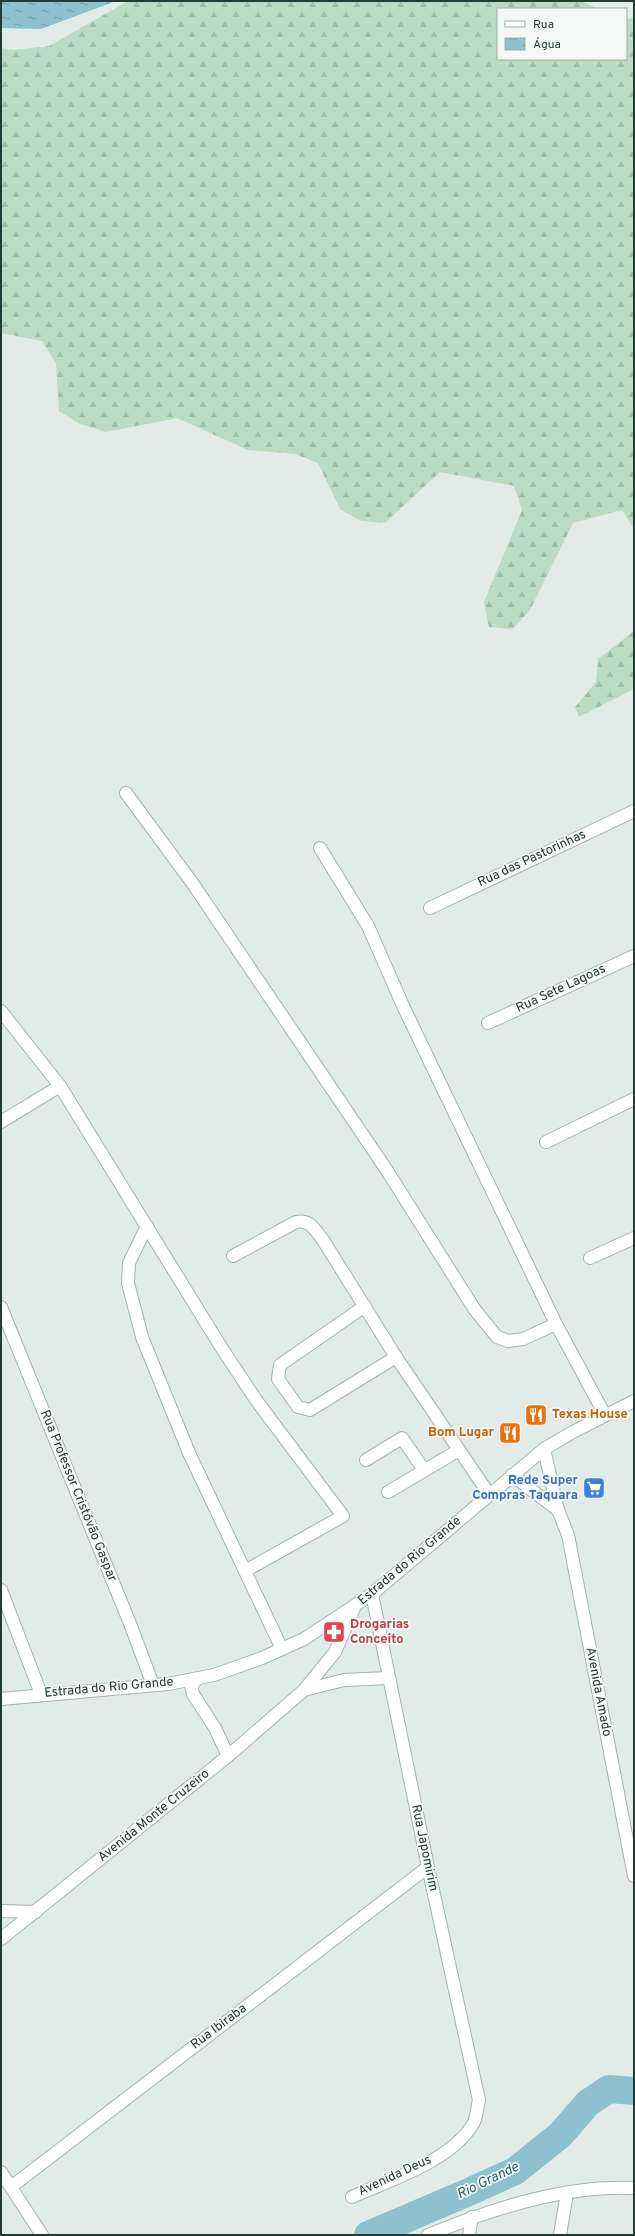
<svg xmlns="http://www.w3.org/2000/svg" width="635" height="2236" viewBox="0 0 635 2236" font-family="Overpass,sans-serif">
	<defs>
		<pattern id="forest-firs" width="22" height="20" patternUnits="userSpaceOnUse"><rect width="22" height="20" fill="#bbdbc5"/><path d="M5 1l3.5 6h-7zM16 11l3.5 6h-7z" fill="#a0bdaa"/></pattern>
		<pattern id="water-ripples" width="26" height="14" patternUnits="userSpaceOnUse"><rect width="26" height="14" fill="#8cc1cd"/><path d="M2 4q2-2 4 0t4 0M15 11q2-2 4 0t4 0" fill="none" stroke="#729ea7"/></pattern>
	</defs>
	<rect width="100%" height="100%" fill="#e1ebe7"/>
	<g fill="url(#forest-firs)">
		<path d="M128 1H581L598 9H498V59H626V19L634 18V529L622 510 573 523 530 610 513 629 489 627 484 602 522 510 514 486 440 472 385 523 361 521 340 509 318 463 295 454 248 450 177 418 106 432 80 424 59 411 56 363 42 341 1 333V48L14 50 49 46Z"/>
		<path d="M634 631V689L579 717 575 707 596 682 598 659Z"/>
	</g>
	<path fill="url(#water-ripples)" d="M1 1H116L41 29 1 28Z"/>
	<g fill="none" stroke-linecap="round" stroke-linejoin="round">
		<path stroke="#8cc1cd" stroke-width="28" d="M368 2235 471 2191 515 2171 560 2135 588 2103 609 2089 634 2091"/>
		<g stroke="#a4b3ae" stroke-width="14">
			<g id="street">
				<path d="M126 793 193 884 386 1169 475 1310 497 1337 508 1341 523 1339 556 1324"/>
				<path d="M320 848 368 926 404 1008 556 1324 605 1415"/>
				<path d="M430 908 634 811"/>
				<path d="M1 1011 60 1086 221 1347 256 1400 343 1516 245 1571"/>
				<path d="M488 1023 634 956"/>
				<path d="M1 1122 60 1086"/>
				<path d="M546 1142 634 1099"/>
				<path d="M147 1226 129 1263 128 1283 142 1337 189 1453 282 1649"/>
				<path d="M233 1256 296 1222C310 1219 315 1230 323 1240L396 1357 489 1494"/>
				<path d="M590 1258 634 1238"/>
				<path d="M365 1306 280 1365 278 1379 298 1407 310 1410 396 1357"/>
				<path d="M1 1307 131 1626 153 1685"/>
				<path d="M544 1449 558 1510 568 1535 634 1876"/>
				<path d="M366 1460 402 1438 424 1470"/>
				<path d="M512 1475 558 1510"/>
				<path d="M388 1492 459 1450"/>
				<path d="M1 1590 41 1694"/>
				<path d="M1 1911 36 1912"/>
				<path d="M1 2172 42 2235"/>
				<path d="M11 2187 428 1867"/>
				<path d="M352 2197C390 2180 451 2161 473 2124 477 2118 477 2107 479 2100L428 1867 372 1594"/>
				<path d="M428 2235C492 2209 564 2185 634 2188"/>
				<path d="M469 2235 472 2217"/>
				<path d="M560 2235 567 2193"/>
			</g>
		</g>
		<g stroke="#a1b6af" stroke-width="14">
			<g id="secondary">
				<path d="M197 1679 191 1686 193 1694 215 1728 228 1756"/>
				<path d="M304 1690 344 1680 389 1678"/>
				<path d="M1 1699 168 1684 214 1675 262 1658 304 1639 372 1594 544 1449 573 1432 634 1401"/>
				<path d="M1 1939 228 1756 304 1690 335 1652 354 1608"/>
			</g>
		</g>
		<use href="#street" stroke="#fff" stroke-width="12"/>
		<use href="#secondary" stroke="#fff" stroke-width="12"/>
	</g>
	<defs>
		<g id="restaurant-square" transform="scale(1.15)"><rect x="-9" y="-9" width="18" height="18" rx="4" fill="#e8710a" stroke="#f2f8f5"/><path d="M-5-6h1v4h1v-4h1v4h1v-4h1v5L-1.5 .5V6h-2V.5L-5-1ZM5-6V6H3V1.5H1.5Q1.5-4 5-6Z" fill="#fff"/></g>
		<g id="supermarket-square" transform="scale(1.15)"><rect x="-9" y="-9" width="18" height="18" rx="4" fill="#3f7fe0" stroke="#f2f8f5"/><path d="M-6-5.5h2.5l.6 2H6L4.5 2H-2.5L-4.4-4H-6ZM-1.5 3.2a1.3 1.3 0 1 0 .1 0ZM3 3.2a1.3 1.3 0 1 0 .1 0Z" fill="#fff"/></g>
		<g id="pharmacy-square" transform="scale(1.15)"><rect x="-9" y="-9" width="18" height="18" rx="4" fill="#e0444e" stroke="#f2f8f5"/><path d="M-2-6h4v4h4v4h-4v4h-4v-4h-4v-4h4Z" fill="#fff"/></g>
	</defs>
	<g fill-rule="evenodd">
		<use href="#restaurant-square" x="536" y="1415"/>
		<use href="#restaurant-square" x="510" y="1433"/>
		<use href="#supermarket-square" x="594" y="1488"/>
		<use href="#pharmacy-square" x="334" y="1632"/>
	</g>
	<g text-anchor="middle" dominant-baseline="central" stroke-width="3.5" stroke-linejoin="round" paint-order="stroke">
		<g font-size="13" fill="#233b35" stroke="#f2f8f5">
			<text transform="translate(532 859) rotate(-25)">Rua das Pastorinhas</text>
			<text transform="translate(561 989) rotate(-25)">Rua Sete Lagoas</text>
			<text transform="translate(78 1496) rotate(68)">Rua Professor Cristóvão Gaspar</text>
			<text transform="translate(410 1561) rotate(-40)">Estrada do Rio Grande</text>
			<text transform="translate(109 1688) rotate(-5)">Estrada do Rio Grande</text>
			<text transform="translate(598 1692) rotate(79)">Avenida Amado</text>
			<text transform="translate(154 1816) rotate(-39)">Avenida Monte Cruzeiro</text>
			<text transform="translate(424 1848) rotate(78)">Rua Japomirim</text>
			<text transform="translate(219 2027) rotate(-37)">Rua Ibiraba</text>
			<text transform="translate(395 2176) rotate(-25)">Avenida Deus</text>
		</g>
		<g font-size="13" font-weight="bold" fill="#c56008" stroke="#f2f8f5" text-anchor="start">
			<text x="552" y="1415">Texas House</text>
			<text x="494" y="1433" text-anchor="end">Bom Lugar</text>
		</g>
		<g font-size="13" font-weight="bold" fill="#366cbe" stroke="#f2f8f5" text-anchor="end">
			<text x="578" y="1481">Rede Super<tspan x="578" dy="15">Compras Taquara</tspan></text>
		</g>
		<g font-size="13" font-weight="bold" fill="#be3a42" stroke="#f2f8f5" text-anchor="start">
			<text x="350" y="1625">Drogarias<tspan x="350" dy="15">Conceito</tspan></text>
		</g>
		<g font-size="14" font-style="italic" fill="#206273" stroke="#f2f8f5">
			<text transform="translate(488 2181) rotate(-26)">Rio Grande</text>
		</g>
	</g>
	<rect width="635" height="2236" fill="none" stroke="#233b35" stroke-width="4"/>
	<rect x="497" y="8" width="130" height="52" fill="#f2f8f5" stroke="#9faca8"/>
	<rect x="505" y="21" width="20" height="6" fill="#ffffff" stroke="#9faca8"/>
	<text x="533" y="28" font-size="12" fill="#233b35">Rua</text>
	<rect x="505" y="38" width="20" height="12" fill="url(#water-ripples)" stroke="#9faca8"/>
	<text x="533" y="48" font-size="12" fill="#233b35">Água</text>
</svg>
